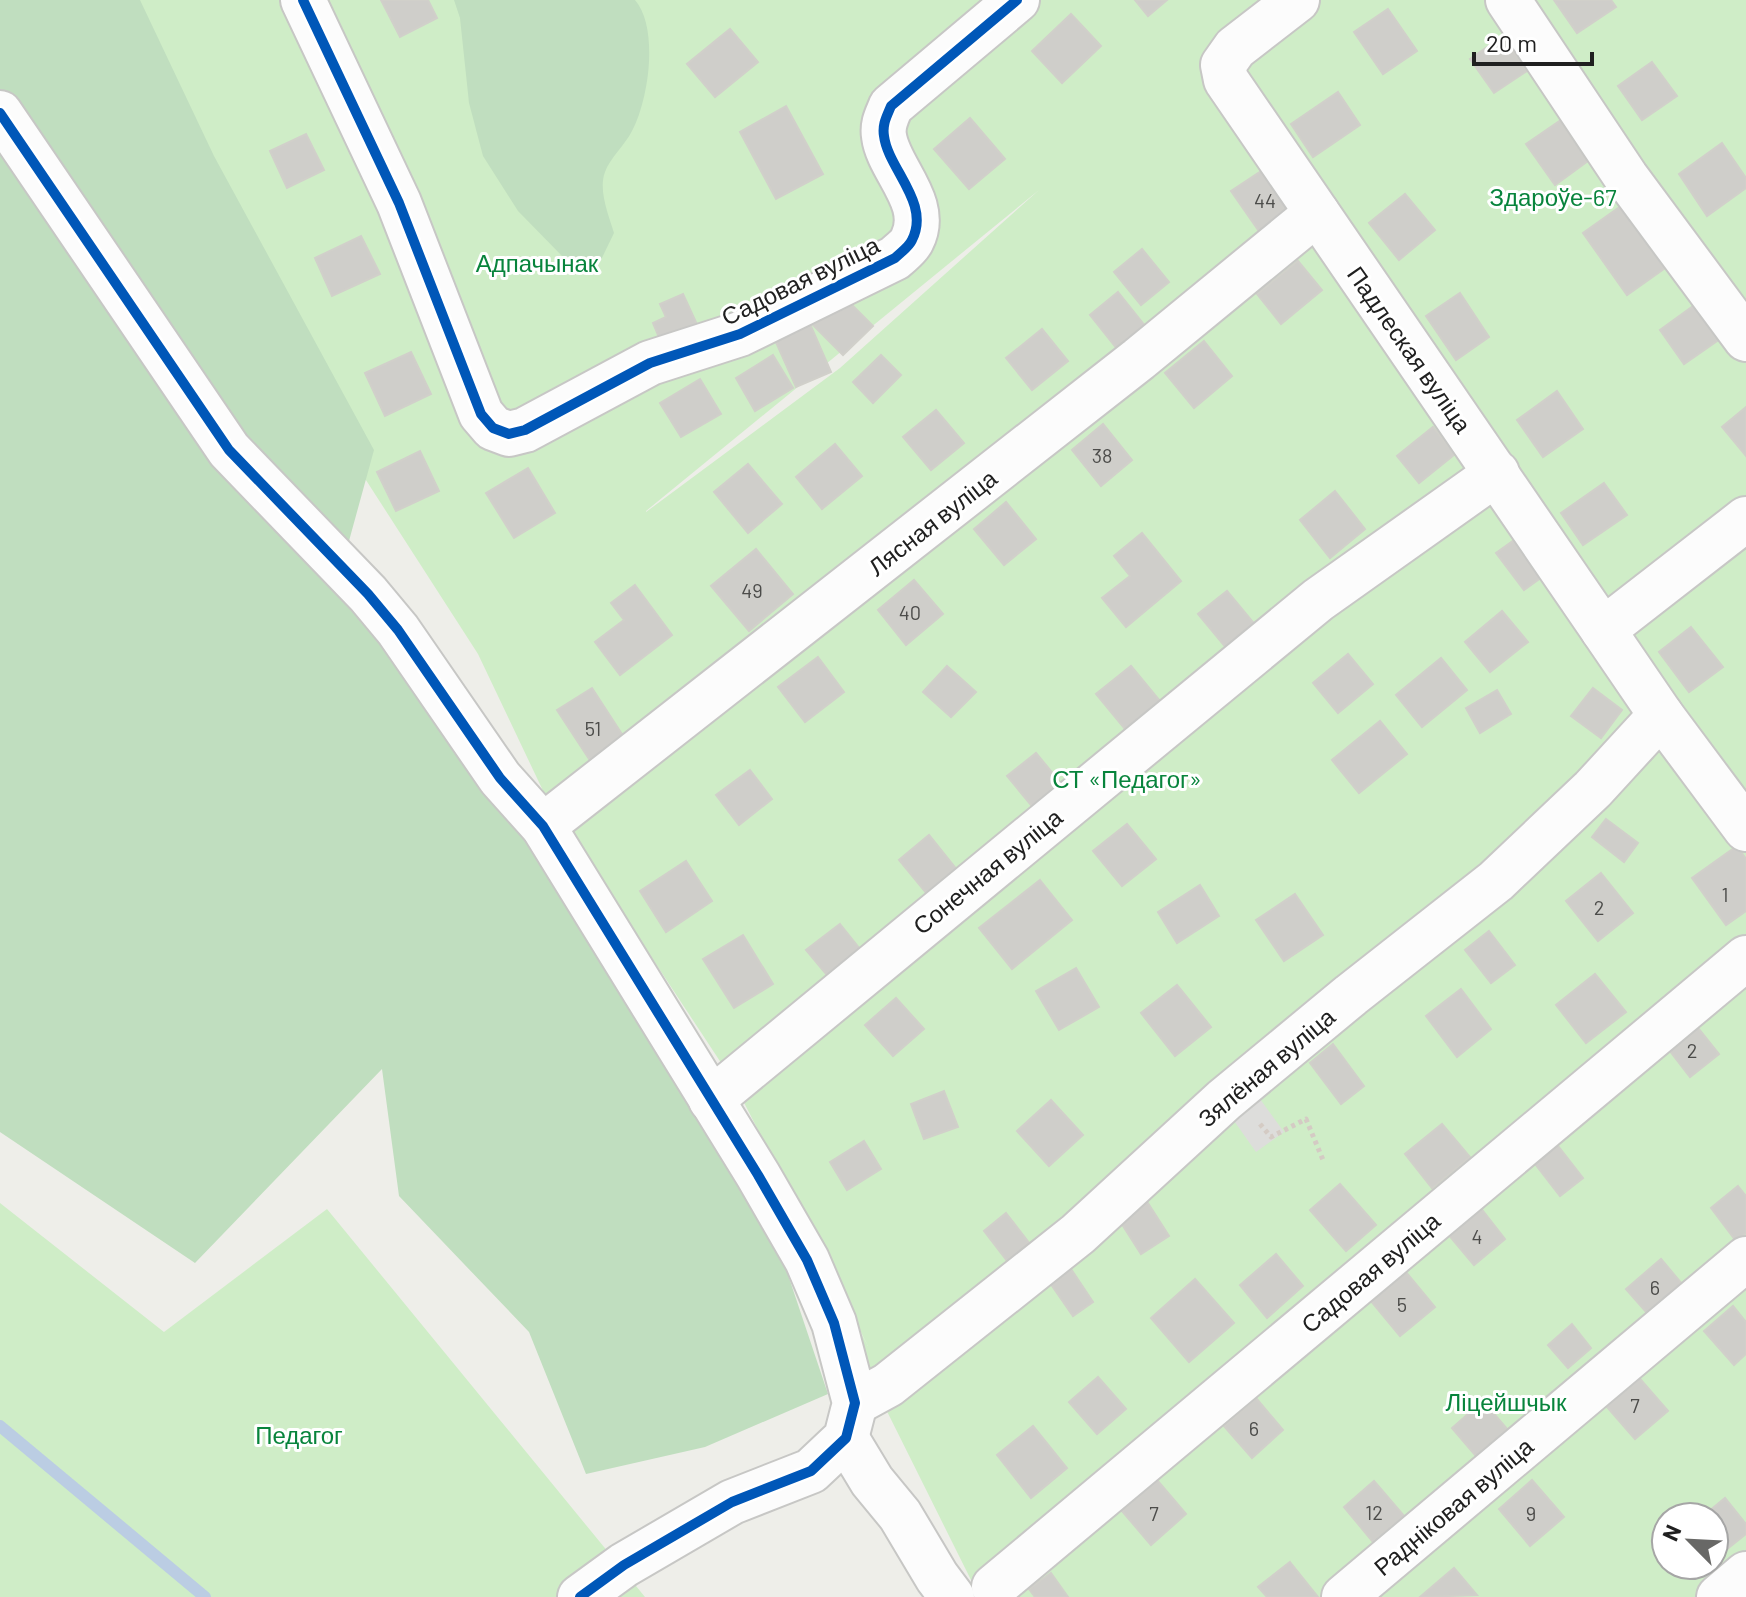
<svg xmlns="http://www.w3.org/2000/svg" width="1746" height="1597" viewBox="0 0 1746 1597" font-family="Barlow,sans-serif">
	<rect width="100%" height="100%" fill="#eeeee9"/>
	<g fill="#cfedc7" fill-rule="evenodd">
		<path d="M88 0H1746V943L973 1584 724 1084 868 1346 733 1081 546 797 478 654 212 241ZM1039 190 840 368 646 512V511Z"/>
		<path d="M1746 948V1597H982ZM1666 1517H1714V1565H1666Z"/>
		<path d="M0 1203 164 1332 327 1209 645 1597H0Z"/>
	</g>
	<g fill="#c0debf">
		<path d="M0 0H140L214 156 374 450 341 570 724 1084 828 1394 705 1447 586 1474 529 1332 399 1196 382 1069 195 1263 0 1132Z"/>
		<path d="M454 0H635C659 28 649 99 632 131 625 145 610 158 605 172 598 191 609 216 614 233L599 264 563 257 518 211 483 156 469 103 460 18Z"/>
	</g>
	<path fill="#dddddb" d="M1260 1099 1284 1132 1256 1152 1232 1118Z"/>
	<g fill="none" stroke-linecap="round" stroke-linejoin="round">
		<path stroke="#bbcde3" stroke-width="12" d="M0 1426 205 1597"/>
	</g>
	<g fill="#cfceca" stroke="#d1d0ca" stroke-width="2">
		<path d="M381 0H428L437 18 400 37Z"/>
		<path d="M1135 0H1167L1148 16Z"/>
		<path d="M1554 0H1611L1616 7 1577 33Z"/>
		<path d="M1388 9 1417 51 1383 74 1354 32Z"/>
		<path d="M1071 14 1101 46 1062 83 1032 51Z"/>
		<path d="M730 29 758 62 715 97 687 64Z"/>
		<path d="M1503 36 1527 71 1494 93 1470 59Z"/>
		<path d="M1652 62 1677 96 1642 120 1618 86Z"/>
		<path d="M1338 92 1360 125 1313 157 1291 124Z"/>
		<path d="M786 106 823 174 776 199 740 132Z"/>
		<path d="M970 118 1005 159 969 189 934 149Z"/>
		<path d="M1564 118 1592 158 1555 185 1526 144Z"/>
		<path d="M306 134 324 170 287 188 270 151Z"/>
		<path d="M1722 143 1746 178V188L1707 216 1679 174Z"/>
		<path d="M1269 166 1298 209 1261 234 1231 191Z"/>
		<path d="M1405 194 1435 230 1399 260 1369 223Z"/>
		<path d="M1624 204 1668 266 1627 295 1583 233Z"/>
		<path d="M361 236 380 274 332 296 315 258Z"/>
		<path d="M1142 249 1169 282 1141 305 1114 272Z"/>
		<path d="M1298 261 1322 290 1281 324 1257 294Z"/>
		<path d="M1118 292 1146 327 1118 350 1090 315Z"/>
		<path d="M840 293 873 326 843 355 810 322Z"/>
		<path d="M1460 293 1489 337 1456 360 1426 316Z"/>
		<path d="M683 294 700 331 663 347 653 323 666 317 660 304Z"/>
		<path d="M1696 304 1720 339 1684 364 1660 330Z"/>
		<path d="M810 324 831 372 796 387 775 340Z"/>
		<path d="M1042 329 1068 361 1032 390 1006 358Z"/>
		<path d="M1204 341 1232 376 1194 408 1165 373Z"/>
		<path d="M411 352 431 394 385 416 365 373Z"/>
		<path d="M773 355 793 388 755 411 736 378Z"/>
		<path d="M881 355 901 375 873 403 853 382Z"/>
		<path d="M700 379 721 414 681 437 660 403Z"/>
		<path d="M1557 391 1583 429 1543 457 1517 420Z"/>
		<path d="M1746 407V456L1722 427Z"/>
		<path d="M936 410 964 443 931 470 903 437Z"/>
		<path d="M1103 424 1132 460 1101 486 1072 450Z"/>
		<path d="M1433 427 1455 454 1419 483 1397 456Z"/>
		<path d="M835 444 862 476 822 509 796 477Z"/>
		<path d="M420 451 439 491 396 511 377 472Z"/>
		<path d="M748 464 782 504 748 533 714 492Z"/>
		<path d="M528 468 555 513 514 538 486 493Z"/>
		<path d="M1604 483 1627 515 1583 545 1561 513Z"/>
		<path d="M1335 491 1365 529 1330 558 1300 520Z"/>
		<path d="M1006 502 1036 539 1004 565 974 529Z"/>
		<path d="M1528 530 1556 567 1524 590 1496 553Z"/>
		<path d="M1142 533 1181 581 1126 627 1102 598 1130 576 1114 556Z"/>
		<path d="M756 549 793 594 749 631 711 586Z"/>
		<path d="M914 580 943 614 906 645 878 610Z"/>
		<path d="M635 585 672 635 620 675 595 642 624 620 611 603Z"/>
		<path d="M1227 591 1257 627 1228 650 1198 614Z"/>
		<path d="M1502 611 1528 642 1490 672 1465 642Z"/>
		<path d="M1691 627 1723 667 1689 692 1659 652Z"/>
		<path d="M1348 654 1373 684 1338 713 1313 683Z"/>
		<path d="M818 657 844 692 805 722 778 687Z"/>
		<path d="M1441 658 1467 690 1422 727 1396 695Z"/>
		<path d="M947 666 976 692 951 717 923 692Z"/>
		<path d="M1131 666 1164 706 1130 735 1096 694Z"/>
		<path d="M592 688 629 745 595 768 557 710Z"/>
		<path d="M1593 688 1622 710 1601 738 1571 716Z"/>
		<path d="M1497 690 1511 714 1480 733 1466 708Z"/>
		<path d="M1380 721 1407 754 1359 793 1332 760Z"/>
		<path d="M1036 753 1065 788 1036 811 1007 776Z"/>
		<path d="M750 770 772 799 739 825 716 795Z"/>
		<path d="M1606 819 1638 843 1624 862 1592 837Z"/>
		<path d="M1127 824 1156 859 1122 886 1093 851Z"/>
		<path d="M929 835 958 871 928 895 899 860Z"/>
		<path d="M1737 846 1746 859V911L1726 925 1692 878Z"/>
		<path d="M686 861 712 901 666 932 640 891Z"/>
		<path d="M1601 873 1633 913 1598 941 1566 901Z"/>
		<path d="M1040 880 1072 920 1012 969 979 928Z"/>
		<path d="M1200 885 1219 916 1177 943 1158 912Z"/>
		<path d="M1295 894 1323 935 1284 961 1256 920Z"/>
		<path d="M840 924 860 949 827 975 806 950Z"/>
		<path d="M1489 931 1515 965 1491 983 1465 950Z"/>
		<path d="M743 935 773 984 734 1008 703 959Z"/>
		<path d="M1076 968 1099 1007 1059 1030 1036 991Z"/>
		<path d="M1595 974 1626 1012 1586 1043 1556 1005Z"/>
		<path d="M1177 985 1211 1027 1175 1056 1141 1013Z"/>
		<path d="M1461 989 1491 1029 1457 1057 1426 1016Z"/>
		<path d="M896 998 924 1029 893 1056 865 1025Z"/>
		<path d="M1694 1023 1719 1054 1690 1077 1666 1046Z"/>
		<path d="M1333 1044 1364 1086 1341 1104 1310 1063Z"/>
		<path d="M944 1091 958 1127 924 1139 911 1104Z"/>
		<path d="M1051 1100 1083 1135 1049 1166 1017 1131Z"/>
		<path d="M1442 1124 1470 1157 1432 1188 1405 1154Z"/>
		<path d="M864 1141 881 1169 847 1190 830 1162Z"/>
		<path d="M1555 1142 1583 1178 1560 1196 1532 1160Z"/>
		<path d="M1340 1184 1376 1225 1346 1251 1310 1210Z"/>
		<path d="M1738 1186 1746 1196V1233L1736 1241 1711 1208Z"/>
		<path d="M1146 1200 1169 1236 1141 1254 1118 1218Z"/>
		<path d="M1480 1207 1505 1239 1474 1265 1447 1233Z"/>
		<path d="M1006 1213 1030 1244 1008 1262 984 1231Z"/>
		<path d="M1276 1254 1303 1286 1267 1318 1240 1285Z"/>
		<path d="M1661 1259 1683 1285 1648 1314 1626 1289Z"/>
		<path d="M1069 1266 1093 1302 1073 1316 1048 1280Z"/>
		<path d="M1405 1271 1435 1307 1400 1336 1370 1300Z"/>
		<path d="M1195 1279 1234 1323 1189 1362 1151 1318Z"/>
		<path d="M1733 1306 1746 1322V1354L1734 1365 1704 1331Z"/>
		<path d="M1572 1324 1591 1348 1568 1368 1548 1345Z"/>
		<path d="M1634 1372 1668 1411 1635 1439 1601 1400Z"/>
		<path d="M1098 1377 1126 1409 1097 1434 1069 1402Z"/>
		<path d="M1256 1398 1283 1430 1252 1458 1224 1426Z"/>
		<path d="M1483 1401 1507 1429 1476 1456 1452 1428Z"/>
		<path d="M1033 1426 1067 1468 1031 1498 997 1455Z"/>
		<path d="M1157 1480 1186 1514 1151 1545 1122 1511Z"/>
		<path d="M1532 1480 1564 1517 1530 1546 1499 1509Z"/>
		<path d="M1374 1481 1404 1516 1373 1542 1344 1507Z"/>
		<path d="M1725 1498 1746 1524V1534L1717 1557 1714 1553V1517H1702Z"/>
		<path d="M1290 1562 1318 1597H1267L1258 1587Z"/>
		<path d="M1454 1568 1477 1595 1420 1597Z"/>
		<path d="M1051 1573 1068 1597H1035L1029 1589Z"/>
	</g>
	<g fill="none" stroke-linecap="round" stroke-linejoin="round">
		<g stroke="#c7c7c5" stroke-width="48">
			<g id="minor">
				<path d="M303 0 399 203 481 414 493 428 509 434 525 430 650 363 740 334 895 258C900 253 909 247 912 240 931 203 888 169 884 136 882 124 887 116 891 106L1017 0"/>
				<path d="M1297 0 1235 48 1223 65 1226 80 1603 630"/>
				<path d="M1508 0 1626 177 1746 339"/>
				<path d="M0 113 229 450 368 594 398 630 500 778 543 826 758 1175 807 1260 834 1323 855 1403 846 1438 811 1471 732 1502 624 1565 580 1597"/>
				<path d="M1746 519 1603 630 1661 715 1746 829"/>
				<path d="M543 826 1139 359 1317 213"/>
				<path d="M711 1100 1318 600 1497 473"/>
				<path d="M855 1403 888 1385 1078 1234 1224 1100 1351 995 1496 881 1593 789 1661 715"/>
				<path d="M846 1438 872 1481 900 1515 937 1577 952 1597"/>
				<path d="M994 1587 1746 958"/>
				<path d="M1344 1597 1746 1259"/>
				<path d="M1719 1597 1746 1574"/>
			</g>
		</g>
		<path stroke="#d4cbc4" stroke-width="5" stroke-dasharray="4 4" stroke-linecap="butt" d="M1260 1124 1271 1137 1306 1119 1323 1160"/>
		<use href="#minor" stroke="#fcfcfc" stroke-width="44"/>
		<g stroke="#fff" stroke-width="15">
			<g id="cycleway">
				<path d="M303 0 399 203 481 414 493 428 509 434 525 430 650 363 740 334 895 258C900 253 909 247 912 240 931 203 888 169 884 136 882 124 887 116 891 106L1017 0"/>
				<path d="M0 113 229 450 368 594 398 630 500 778 543 826 758 1175 807 1260 834 1323 855 1403 846 1438 811 1471 732 1502 624 1565 580 1597"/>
			</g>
		</g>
		<use href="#cycleway" stroke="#0057b8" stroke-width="10"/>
	</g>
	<g text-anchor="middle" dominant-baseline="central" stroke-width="6" stroke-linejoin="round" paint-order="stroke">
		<g font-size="20" fill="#4c4c4a">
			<text x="1265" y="200">44</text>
			<text x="1102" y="455">38</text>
			<text x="752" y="590">49</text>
			<text x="910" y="612">40</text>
			<text x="593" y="728">51</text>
			<text x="1725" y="894">1</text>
			<text x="1599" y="907">2</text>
			<text x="1692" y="1050">2</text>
			<text x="1477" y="1236">4</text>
			<text x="1655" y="1287">6</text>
			<text x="1402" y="1304">5</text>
			<text x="1635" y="1405">7</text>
			<text x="1254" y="1428">6</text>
			<text x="1374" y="1512">12</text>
			<text x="1154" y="1513">7</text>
			<text x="1531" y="1513">9</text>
		</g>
		<g font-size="24" fill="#08843c" stroke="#fff">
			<text x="1553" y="196">Здароўе-67</text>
			<text x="537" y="262">Адпачынак</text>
			<text x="1127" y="778">СТ «Педагог»</text>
			<text x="1506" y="1401">Ліцейшчык</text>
			<text x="299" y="1434">Педагог</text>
		</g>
		<g font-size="24" fill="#202020" stroke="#fff">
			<text transform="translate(800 280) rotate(-26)">Садовая вуліца</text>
			<text transform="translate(1410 349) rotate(55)">Падлеская вуліца</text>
			<text transform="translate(932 522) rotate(-38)">Лясная вуліца</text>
			<text transform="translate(987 871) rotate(-39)">Сонечная вуліца</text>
			<text transform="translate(1266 1067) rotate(-40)">Зялёная вуліца</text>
			<text transform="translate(1370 1272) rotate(-40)">Садовая вуліца</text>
			<text transform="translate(1453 1506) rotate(-40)">Радніковая вуліца</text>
		</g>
	</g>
	<g transform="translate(1690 1541) rotate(294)"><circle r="38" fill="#ffffff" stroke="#a6a6a6" stroke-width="2"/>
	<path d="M0-6L14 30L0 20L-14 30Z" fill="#686866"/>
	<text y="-12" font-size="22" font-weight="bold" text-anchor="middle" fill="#202020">N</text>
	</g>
	<path d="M1474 52v12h118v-12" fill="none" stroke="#202020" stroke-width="4"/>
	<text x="1486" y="52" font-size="24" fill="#202020" stroke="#ffffff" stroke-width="6" paint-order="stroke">20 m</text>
</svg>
